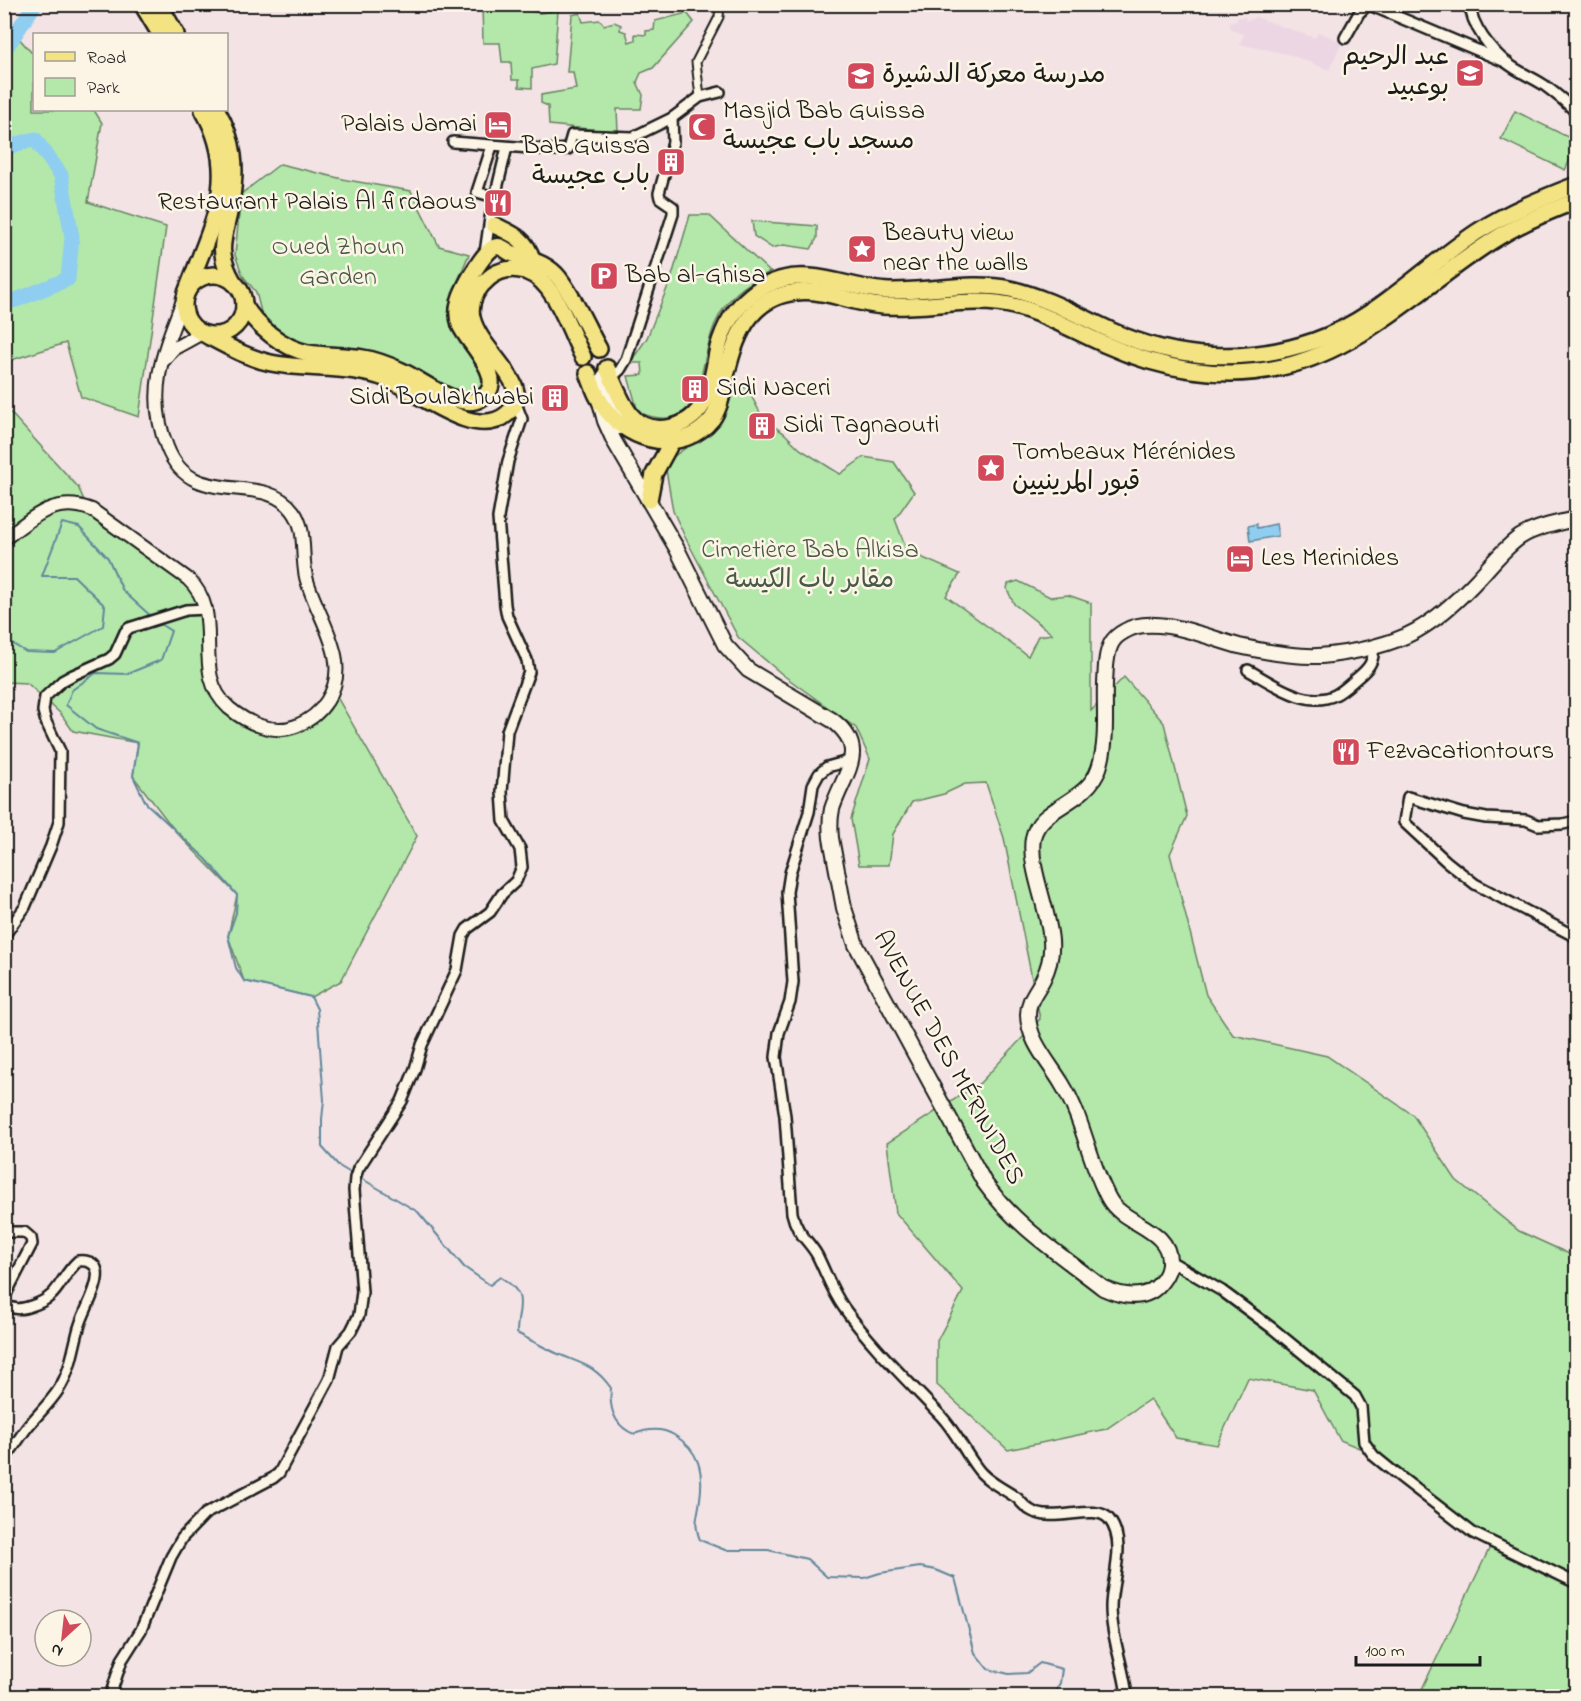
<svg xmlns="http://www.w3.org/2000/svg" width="1581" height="1701" viewBox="0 0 1581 1701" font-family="'Indie Flower','Playpen Sans Arabic',sans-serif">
	<rect width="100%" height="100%" fill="#f3e3e4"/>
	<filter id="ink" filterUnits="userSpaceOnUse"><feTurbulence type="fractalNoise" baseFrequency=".0167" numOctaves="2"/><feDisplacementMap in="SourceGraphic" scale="12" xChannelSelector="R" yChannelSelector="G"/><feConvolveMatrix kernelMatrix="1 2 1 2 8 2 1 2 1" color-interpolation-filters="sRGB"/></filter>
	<g filter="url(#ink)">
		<path fill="#edd6e4" d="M1238 17H1245L1247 21 1256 17 1315 38 1318 32 1342 42 1329 70 1288 54 1239 44 1244 35 1232 30 1229 22 1237 21Z"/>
		<g fill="#b3e8aa" stroke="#688263" stroke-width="1.5">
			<path d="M482 5H497L540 13 558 10 554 64 532 69V88L519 87V80H512L511 62H502L500 43H483Z"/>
			<path d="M580 13 583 22 600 20 604 25 614 22 621 25 620 30 626 32 629 42 635 40V34L646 35V31L654 30 655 21 687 13 694 22 653 68 641 73 637 82 643 95 641 109H617L618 132 549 125 548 106 541 103V95L576 89 573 72H567L572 15Z"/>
			<path d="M4 21 31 52 34 53V110H94L102 123 88 202 166 227 139 417 81 397 66 343 5 362Z"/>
			<path d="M1515 111 1576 141V147L1565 170 1501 139Z"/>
			<path d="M280 164 347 180 411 191 439 246 469 254 454 290 450 316 460 342 483 375 482 393 467 396 387 356 353 349 305 344 289 337 272 326 261 312 256 292 243 276 235 255 241 194Z"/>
			<path d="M690 215H709L770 272C745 284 727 297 715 324 697 364 707 441 638 412L628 376 643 375 642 363H630L647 338 672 276Z"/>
			<path d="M752 221 817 226V238L811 249 784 245 772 248 754 236Z"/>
			<path d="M4 384 7 409 78 487 89 511 186 578 209 623 212 680 243 725 292 731 334 692 417 836 341 981 311 997 244 981 228 936 237 895 176 832 133 776 138 743 73 731 61 714 27 683 5 682Z"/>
			<path d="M734 384 747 388 764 420 784 433 800 449 840 474 864 457 894 462 914 492 895 519 907 551 960 574 946 596 1028 656 1038 636 1052 634 1014 604 1007 589 1008 584 1018 581 1050 597 1068 595 1091 603V711L1124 677 1164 723 1187 816 1170 854 1206 995 1233 1035 1327 1056 1413 1115 1456 1180 1519 1231 1576 1257V1696H1427L1420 1693 1491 1545 1388 1460 1340 1440 1313 1390 1248 1378 1217 1445 1176 1438 1150 1399 1106 1429 1008 1450 937 1385V1341L963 1291 896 1213 887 1143 980 1083 1040 1019 1004 838 986 783 965 784 944 794 912 802 893 834 889 865H859L851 819 870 759 856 728 783 675 738 637 685 537 673 511 665 464C697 434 726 437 734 384Z"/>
		</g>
		<path fill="#8fcef0" stroke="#61879b" stroke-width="1.5" d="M1256 524 1257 528 1276 524 1278 536 1250 541 1248 526Z"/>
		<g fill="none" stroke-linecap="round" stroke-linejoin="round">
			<g stroke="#61879b" stroke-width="2">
				<path d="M157 622 171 631 161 660 127 674 96 673 72 690 66 705 96 729 138 743 133 776 146 803 206 859 237 895 236 913 228 936 236 968 244 981 311 997 317 1009 324 1100 322 1119V1147L339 1166 354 1175"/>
				<path d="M4 639 26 652 55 653 103 626 105 606 74 576H42L62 523 79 527 108 558 123 591 153 618"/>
				<path d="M359 1177 418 1212 464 1267 490 1285 500 1277C531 1295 517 1307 517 1333 530 1340 543 1347 556 1353 581 1364 594 1364 611 1388 609 1408 614 1426 634 1434 647 1429 661 1427 674 1435 699 1450 704 1471 700 1499 698 1518 693 1521 700 1540L725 1550H768L807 1559 827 1577 864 1578 880 1573 920 1567 936 1570 955 1578 975 1653 988 1669 1009 1674 1027 1673 1040 1663 1062 1669 1060 1683 1053 1696"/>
			</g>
			<g stroke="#8fcef0" stroke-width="15">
				<path d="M4 51 35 4"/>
				<path d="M4 148 35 139 61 175 72 237 68 279 16 300 4 302"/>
			</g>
			<g stroke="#1c1c1c" stroke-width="11">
				<path id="pedestrian" d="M700 97 696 62 719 17 720 4"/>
			</g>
			<g stroke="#1c1c1c" stroke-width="14">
				<g id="minor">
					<path d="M1470 4C1471 26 1491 50 1507 63 1518 72 1532 77 1544 85 1555 93 1566 102 1576 112"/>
					<path d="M1345 38 1359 13 1368 5 1372 6 1508 63"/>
					<path d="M453 142 555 150 568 149 572 135 633 137 672 118 700 97 720 92"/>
					<path d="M492 146 477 192 494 197"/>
					<path d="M485 253 490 218 507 147"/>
					<path d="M611 378 620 370 626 360 673 214V207L660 198 659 193 673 142 672 118"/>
					<path d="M1248 670C1272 683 1306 709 1335 695 1343 691 1350 684 1357 678 1368 669 1375 661 1373 647"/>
					<path d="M852 760 827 767 819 774 813 785 809 812 790 873 787 892 793 982 790 1002 779 1033 776 1057 785 1116 792 1213C797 1235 807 1238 817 1255 826 1273 832 1291 844 1308 873 1348 907 1380 941 1416 956 1432 964 1451 977 1468 986 1481 1004 1489 1017 1498 1021 1502 1025 1507 1030 1510 1053 1525 1095 1502 1109 1519 1128 1543 1111 1580 1111 1607 1111 1637 1124 1667 1127 1696"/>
					<path d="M1576 821 1563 824 1538 825 1526 820 1486 818 1464 814 1408 797 1404 822 1446 861 1475 884 1576 937"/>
					<path d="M4 936 25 907 51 846 59 822 60 751 46 722 43 711 45 697 62 681 73 675 109 659 115 654 125 632 129 628 186 610 207 609"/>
					<path d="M4 1229 11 1232H24L31 1238 32 1244 4 1298"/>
					<path d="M1170 1261 1222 1291 1272 1328 1355 1396 1361 1407 1364 1442 1374 1456 1390 1469 1473 1533 1576 1583"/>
					<path d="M4 1300 7 1306C16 1310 22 1309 31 1306 61 1297 58 1279 78 1261 86 1260 95 1262 97 1271 100 1286 83 1312 79 1328 73 1349 71 1370 59 1389 50 1403 39 1413 29 1425 20 1436 14 1448 4 1459"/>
					<path d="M110 1696 122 1660 141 1630 171 1557 182 1538 205 1514 273 1478 279 1473 329 1380 338 1346 351 1331 359 1315 362 1292 354 1190 355 1178 358 1169 402 1101 415 1069 422 1045 457 970 463 936 467 929 490 912 502 894 516 881 522 867 520 849 504 821 502 792 507 731 529 672 527 660 507 616 505 605 498 518 508 461 522 419 515 401"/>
				</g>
			</g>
			<g stroke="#1c1c1c" stroke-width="16">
				<g id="tertiary">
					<path d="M164 360 173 349 202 333"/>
					<path d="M4 539C33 518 54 495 92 510L188 579C228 616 188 671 229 708 247 723 273 735 296 726 309 721 320 712 327 701 354 660 316 617 306 577 301 555 307 529 293 511 262 469 192 512 167 447 145 393 164 349 184 298"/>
				</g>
			</g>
			<g stroke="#1c1c1c" stroke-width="18">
				<g id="secondary">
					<path d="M604 377 619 427"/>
					<path d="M600 402 605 421 614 441 677 549 725 645 748 670 832 720C871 749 843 774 832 809 830 818 830 828 831 838L844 908 856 945 984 1182C1015 1226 1061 1255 1103 1288 1123 1297 1147 1302 1162 1281 1166 1276 1169 1270 1169 1263 1171 1228 1123 1225 1109 1199 1089 1163 1084 1120 1062 1084 1049 1062 1028 1041 1028 1014 1028 1000 1037 991 1043 979 1049 967 1052 953 1051 941 1049 909 1028 867 1033 838 1039 806 1087 804 1099 768 1108 742 1104 710 1105 683 1106 671 1105 656 1111 644 1114 638 1119 634 1125 631 1153 613 1209 638 1239 646 1266 652 1303 659 1330 655 1362 651 1397 644 1424 626 1444 613 1462 596 1478 579 1491 565 1504 548 1520 537 1536 527 1558 523 1576 519"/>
				</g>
			</g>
			<g stroke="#1c1c1c" stroke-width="20">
				<g id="primary">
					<path d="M142 4 160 34"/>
					<path d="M159 4 176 34"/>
					<path d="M217 110C235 142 237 167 231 203 225 238 214 249 234 283"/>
					<path d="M494 225C512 234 526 238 532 259"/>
					<circle cx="214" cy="305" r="30"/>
					<path d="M186 293C210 228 242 177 203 110"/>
					<path d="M244 305C257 327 283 348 308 353 326 356 345 355 363 358 376 360 389 365 402 371 420 379 460 411 480 399 511 381 468 344 460 325 458 319 457 310 459 303 461 291 484 250 495 247 502 245 506 251 511 253 529 260 546 262 559 278 576 300 586 326 599 349"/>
					<path d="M204 334C225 345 247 358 271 363 310 371 349 364 387 379 418 391 475 442 507 414 550 376 427 330 489 278 500 269 514 267 527 272 555 281 570 332 583 357"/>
					<path d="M607 368C614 383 620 401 630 414 650 439 689 429 703 404 712 388 714 366 718 348 729 306 764 273 810 277 837 279 862 290 889 291 930 292 970 281 1010 289 1046 297 1079 316 1112 331 1177 360 1247 364 1314 341 1376 320 1424 267 1477 232 1508 212 1542 198 1576 185"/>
					<path d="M588 373C593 386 597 399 606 410 631 443 683 455 712 419 720 408 722 393 725 380 735 339 747 297 797 292 826 289 854 304 883 306 928 309 974 295 1018 307 1048 315 1076 332 1104 344 1159 369 1223 381 1282 367 1364 348 1423 285 1492 241 1519 224 1546 212 1576 201"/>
					<path d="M649 500 654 474 672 441"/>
				</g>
			</g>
			<use href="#pedestrian" stroke="#fcf5e5" stroke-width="7"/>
			<use href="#minor" stroke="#fcf5e5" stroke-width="9"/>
			<use href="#tertiary" stroke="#fcf5e5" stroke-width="12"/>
			<use href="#secondary" stroke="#fcf5e5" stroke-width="14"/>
			<use href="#primary" stroke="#f4e382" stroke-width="15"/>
		</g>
	</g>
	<defs>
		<g id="school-square" transform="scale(1.5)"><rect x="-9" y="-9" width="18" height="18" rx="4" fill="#d1495b" stroke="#fcf5e5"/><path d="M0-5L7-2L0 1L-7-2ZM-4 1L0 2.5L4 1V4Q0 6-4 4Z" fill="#fff"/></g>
		<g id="hotel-square" transform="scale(1.5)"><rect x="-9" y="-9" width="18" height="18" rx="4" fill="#d1495b" stroke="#fcf5e5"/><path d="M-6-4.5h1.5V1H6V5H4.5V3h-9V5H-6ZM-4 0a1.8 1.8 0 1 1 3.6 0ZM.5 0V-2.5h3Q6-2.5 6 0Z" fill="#fff"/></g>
		<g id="mosque-square" transform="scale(1.5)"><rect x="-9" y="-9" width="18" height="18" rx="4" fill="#d1495b" stroke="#fcf5e5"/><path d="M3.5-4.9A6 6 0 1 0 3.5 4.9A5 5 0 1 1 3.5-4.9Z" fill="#fff"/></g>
		<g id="building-square" transform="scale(1.5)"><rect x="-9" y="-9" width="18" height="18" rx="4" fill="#d1495b" stroke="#fcf5e5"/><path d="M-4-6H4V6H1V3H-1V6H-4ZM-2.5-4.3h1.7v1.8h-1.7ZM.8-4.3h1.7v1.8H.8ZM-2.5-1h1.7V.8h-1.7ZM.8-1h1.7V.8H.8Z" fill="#fff"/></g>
		<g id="restaurant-square" transform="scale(1.5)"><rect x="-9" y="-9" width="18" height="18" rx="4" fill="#d1495b" stroke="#fcf5e5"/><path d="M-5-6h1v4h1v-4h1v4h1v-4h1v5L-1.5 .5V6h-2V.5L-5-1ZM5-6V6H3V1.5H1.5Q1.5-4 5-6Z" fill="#fff"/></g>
		<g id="sight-square" transform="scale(1.5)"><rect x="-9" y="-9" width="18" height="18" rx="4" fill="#d1495b" stroke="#fcf5e5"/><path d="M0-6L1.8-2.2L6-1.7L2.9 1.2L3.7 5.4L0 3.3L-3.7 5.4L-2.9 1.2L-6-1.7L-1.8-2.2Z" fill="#fff"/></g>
		<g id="parking-square" transform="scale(1.5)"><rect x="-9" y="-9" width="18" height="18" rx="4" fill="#d1495b" stroke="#fcf5e5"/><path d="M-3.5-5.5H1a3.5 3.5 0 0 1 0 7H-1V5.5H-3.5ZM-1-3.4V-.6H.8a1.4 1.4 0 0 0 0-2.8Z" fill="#fff"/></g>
	</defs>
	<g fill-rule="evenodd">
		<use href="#school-square" x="1470" y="73"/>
		<use href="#school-square" x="861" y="76"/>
		<use href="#hotel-square" x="498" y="125"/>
		<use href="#mosque-square" x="702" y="127"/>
		<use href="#building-square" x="671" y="162"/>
		<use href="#restaurant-square" x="498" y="203"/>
		<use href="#sight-square" x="862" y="249"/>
		<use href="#parking-square" x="604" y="276"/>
		<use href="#building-square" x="695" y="389"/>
		<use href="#building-square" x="555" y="398"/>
		<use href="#building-square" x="762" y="426"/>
		<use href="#sight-square" x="991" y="468"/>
		<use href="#hotel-square" x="1240" y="559"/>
		<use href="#restaurant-square" x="1346" y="752"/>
	</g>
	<g text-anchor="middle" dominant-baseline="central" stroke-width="5" stroke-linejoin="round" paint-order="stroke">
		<g font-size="26" fill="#1c1c1c" stroke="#fcf5e5" text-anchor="start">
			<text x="1449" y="58" text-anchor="end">عبد الرحيم<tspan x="1449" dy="30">بوعبيد</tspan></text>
			<text x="882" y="76">مدرسة معركة الدشيرة</text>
			<text x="723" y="112">Masjid Bab Guissa<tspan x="723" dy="30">مسجد باب عجيسة</tspan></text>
			<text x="477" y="125" text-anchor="end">Palais Jamai</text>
			<text x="650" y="147" text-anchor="end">Bab Guissa<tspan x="650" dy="30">باب عجيسة</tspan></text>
			<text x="477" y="203" text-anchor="end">Restaurant Palais Al firdaous</text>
			<text x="883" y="234">Beauty view<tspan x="883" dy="30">near the walls</tspan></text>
			<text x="625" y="276">Bab al-Ghisa</text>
			<text x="716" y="389">Sidi Naceri</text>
			<text x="534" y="398" text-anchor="end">Sidi Boulakhwabi</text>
			<text x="783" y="426">Sidi Tagnaouti</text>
			<text x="1012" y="453">Tombeaux Mérénides<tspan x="1012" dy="30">قبور المرينيين</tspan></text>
			<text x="1261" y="559">Les Merinides</text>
			<text x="1367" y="752">Fezvacationtours</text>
		</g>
		<g font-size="26" fill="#495947" stroke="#fcf5e5">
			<text x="338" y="248">Oued Zhoun<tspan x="338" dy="30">Garden</tspan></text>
			<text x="810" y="551">Cimetière Bab Alkisa<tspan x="810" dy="30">مقابر باب الكيسة</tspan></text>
		</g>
		<g font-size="26" fill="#1c1c1c" stroke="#fcf5e5">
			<text transform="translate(948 1058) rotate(61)">AVENUE DES MÉRINIDES</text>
		</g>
	</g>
	<rect width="1581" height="1701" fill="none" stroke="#fcf5e5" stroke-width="24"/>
	<rect x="12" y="12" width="1557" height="1677" fill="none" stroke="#1c1c1c" stroke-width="2" filter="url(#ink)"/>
	<rect x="33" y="33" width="195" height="78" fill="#fcf5e5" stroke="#a29e95" stroke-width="1.5"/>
	<rect x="45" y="52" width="30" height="9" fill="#f4e382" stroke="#a29e95" stroke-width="1.5"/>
	<text x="87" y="63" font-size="18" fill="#1c1c1c">Road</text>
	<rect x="45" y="78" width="30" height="18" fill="#b3e8aa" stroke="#a29e95" stroke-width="1.5"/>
	<text x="87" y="93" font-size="18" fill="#1c1c1c">Park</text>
	<g transform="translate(63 1638) rotate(207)"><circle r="28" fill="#fcf5e5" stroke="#a29e95" stroke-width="1.5"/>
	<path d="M0-4.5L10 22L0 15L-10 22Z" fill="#d1495b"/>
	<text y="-9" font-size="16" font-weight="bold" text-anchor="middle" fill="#1c1c1c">N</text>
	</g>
	<path d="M1356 1656v9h124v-9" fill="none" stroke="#1c1c1c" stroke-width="3"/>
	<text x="1365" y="1656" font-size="18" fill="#1c1c1c" stroke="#fcf5e5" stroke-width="4.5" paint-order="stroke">100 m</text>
</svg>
